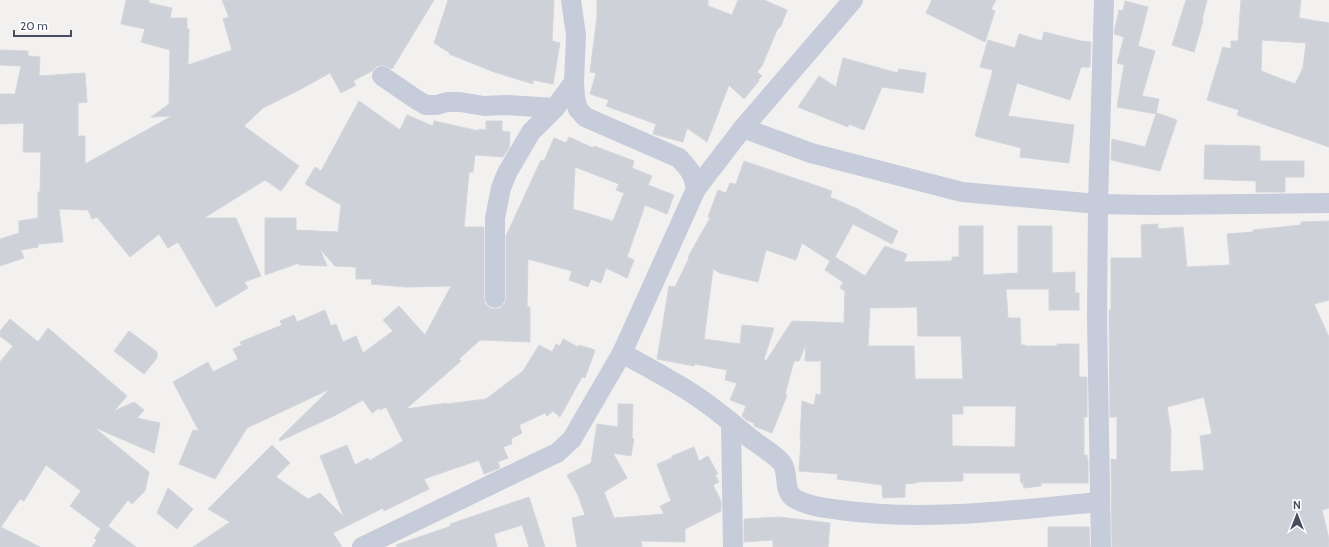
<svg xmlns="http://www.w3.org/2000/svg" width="1329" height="547" viewBox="0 0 1329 547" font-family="Cabin,sans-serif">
	<rect width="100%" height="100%" fill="#f3f1f0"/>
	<g fill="#cfd1d8" stroke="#d4d5dd" fill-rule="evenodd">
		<path d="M126 0H149V3L172 8 170 18H187V29H189L188 65 232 50 223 19 229 17 222 0H434L392 69 383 65 377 66 372 71 353 81 356 85 341 93 330 73 299 90 263 108 244 126 299 166 281 191 265 180 204 218H236L261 276 244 282 248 288 216 307 178 242 168 248 159 234 130 257 97 217 92 219 88 210 59 209 63 242 38 244V247L21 250 24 258 0 266V239L19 233V221L38 218V192H40L41 152H23L24 123 0 124V94H15L21 66 0 65V50L28 51V56L40 57 39 76 85 73 87 102 78 103V136H85V164L172 116 151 117 169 104 170 50 141 42 145 29 121 24Z"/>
		<path d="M448 0H554L552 41 560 43 553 84 533 80V84L494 72 449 54 450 53 434 43Z"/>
		<path d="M597 0H708V6L732 15 738 0H764L787 10 781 26 777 30 762 66 757 72 762 76 758 80 759 81 744 99 729 85 707 142 687 128 683 142 653 134 656 124 606 106 609 100 590 94 596 73 590 72 597 17Z"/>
		<path d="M932 0H996L991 9 995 11 985 42 926 13Z"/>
		<path d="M1186 0H1207L1202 20 1203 21 1194 52 1172 45Z"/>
		<path d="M1241 0H1301L1299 18 1329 23V147L1237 115 1239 110 1207 100 1223 47 1231 49V41H1238ZM1262 40 1306 43 1303 68 1295 84 1261 71Z"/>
		<path d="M1125 1 1148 7 1138 46 1155 51 1142 96 1159 99 1156 114 1157 113 1177 120 1160 171 1111 160 1112 139 1145 147 1156 114 1117 107 1124 65 1117 63 1124 37 1114 34 1115 28 1119 10 1123 11Z"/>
		<path d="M1044 32 1081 41 1091 42 1090 67H1081L1070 100 1017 83 1008 116 1074 125 1069 163 1020 157 1021 148 975 136 993 70 980 67 988 40 1015 48 1019 34 1042 41Z"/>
		<path d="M843 58 898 73 899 69 926 73 923 93 882 87 864 130 849 124 848 127 798 107 819 76 836 87Z"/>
		<path d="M359 101 400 130 407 115 433 126 434 121 479 131V129L486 130V121H502V131L510 132 509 148 503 157 475 155 473 172H469L464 227H484V298L485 304 490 308 495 309 500 308 505 303 506 298V236L541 160 544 161 554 138 566 143 569 137 593 148 594 146 634 161 632 168 652 176 648 185 674 195 667 214 645 205 627 257 634 260 627 278 606 268 601 283 591 279 588 287 569 280 572 271 528 259 527 307H530V342L480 340 459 359 461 361 406 409 447 403V404L486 399 523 371 539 345 552 352 556 344 560 346 563 339 578 347 579 345 595 350 585 378 582 377 560 417 553 411 547 416 545 413 519 425 522 433 511 439 512 444 503 447 508 458 498 462 500 468 484 474 479 460 424 479 429 489 384 511 383 508 333 533 342 547H193L230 522 208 509 272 445 290 463 276 477 308 499 320 493 344 517 320 456 347 445 355 465 368 458 369 461 403 441 386 407 380 410 379 408 372 413 363 400 334 416 280 441 279 439 330 389 247 428 215 479 179 464 193 430 199 431 173 382 208 362 213 372 238 359 233 349 242 345 240 342 282 325 280 321 294 315 297 322 325 310 331 326 336 324 343 342 356 336 363 353 393 331 383 320 399 306 425 335 451 286 406 287 371 284 372 279H356V267L335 266 320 249 327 266 299 265V263L265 275V218H296V230L338 232 341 205 305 184 315 167 321 171ZM575 167 619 184 616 190 624 193 613 221 573 209Z"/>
		<path d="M1205 145 1260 146V161H1304V177H1285V192H1256V181L1204 179Z"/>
		<path d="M744 161 832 191 830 197 860 210V211L898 231 892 244 853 224 835 257 865 276 885 246 907 254 904 262 952 261V257H959V226H983V275L1018 273V226H1052V273L1075 272V293H1079V310H1049V289H1006L1008 318H1020L1021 345H1025V346H1057V344H1079V377H1087V417H1084V455H1087V459H1088V483H1041V486L1024 488 1023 483H1021L1020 473H963V481L916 482V483L905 484V497L883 498 882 485 837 479 838 474 799 471 801 439H800L802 401 814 405 816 394 821 395V361H805L806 344 799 361H794L785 394 787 395 772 433 754 426V423L746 420 742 416 746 406 730 400 737 383 725 380 727 370 695 364 694 366 657 359 669 286 675 287 689 258 688 257 710 218 708 217 718 190 726 193 730 183 736 184ZM802 243 830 261 825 270 843 282 840 288 845 291 844 323 792 321 766 361 764 359 774 328 742 325 740 344 704 339 713 269 720 273 758 282 766 250 796 260ZM917 307 918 336H961L963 379H915L914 346H868L870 308ZM963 406H1016L1015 447 952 446V414H963Z"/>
		<path d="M1329 221V300L1314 304 1329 337V508L1322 510 1329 539V547H1112L1111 459 1117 460V417H1110L1109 312V310H1111V258H1142L1141 225 1158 224V229L1183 227 1187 267 1230 265 1227 234 1253 232V230L1301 225V222ZM1204 397 1212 434 1200 436 1204 470 1170 472 1171 431 1167 407Z"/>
		<path d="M10 319 38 342 48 328 127 396 114 411 134 402 144 410 137 418 160 423 154 453 96 428V429L149 472 145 491 132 504 128 500 108 526 136 547H92L97 540 94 538 101 529 70 506 81 491 46 465 24 501 20 499 1 527 40 547H0V362L13 346 0 336V331Z"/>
		<path d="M129 331 157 352V358L144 374 114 351Z"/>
		<path d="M618 404H633L632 438 634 439 631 456 613 453 627 478 604 492 614 518 664 514 660 506 671 501 657 464 672 458V456L694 447 699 461 708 456 718 474 715 475 719 482 713 485 721 501V511L685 529V542L641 541 642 547H577L572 518 585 515 578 495 567 475 591 463 597 424 618 427Z"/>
		<path d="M168 488 193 509 177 529 157 513Z"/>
		<path d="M529 497 545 547H529L522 525 494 534 497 547H397L396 545 451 526 450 524Z"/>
		<path d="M779 517 830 523 828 547H773V540L744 542V519Z"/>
		<path d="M1048 527H1089L1090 547H1048Z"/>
	</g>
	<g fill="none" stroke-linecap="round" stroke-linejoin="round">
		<g stroke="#c6ccda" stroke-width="20">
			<path d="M571 0 576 35 574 82 575 98 578 109 585 117 679 158C690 170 693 173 696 189"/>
			<path d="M382 76 417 100 426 105H437L447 102H460L484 106 506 105 555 108"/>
			<path d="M743 128 811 153 962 192 1098 204 1151 205 1329 203"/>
			<path d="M495 298V218L501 188 507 173 531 132 555 108 574 82"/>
			<path d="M622 353C645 366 668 378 690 392 711 405 731 422 750 438 759 445 774 454 781 462 790 472 782 490 794 498 807 506 825 508 840 510 926 522 1014 510 1099 502"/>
			<path d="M731 422 733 547"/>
			<path d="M362 547 544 459 557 453 572 439 622 353 696 189 743 128 853 0"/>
			<path d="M1101 547 1097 318 1098 204 1104 0"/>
		</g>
	</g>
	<g transform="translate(1297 515)" stroke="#ffffff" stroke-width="3" paint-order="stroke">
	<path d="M0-3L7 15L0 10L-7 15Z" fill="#464e60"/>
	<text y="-6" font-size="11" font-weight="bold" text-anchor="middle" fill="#464e60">N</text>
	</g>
	<path d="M14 30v6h57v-6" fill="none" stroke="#464e60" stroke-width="2"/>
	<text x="20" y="30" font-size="12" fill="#464e60" stroke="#ffffff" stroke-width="3" paint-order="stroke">20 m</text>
</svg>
